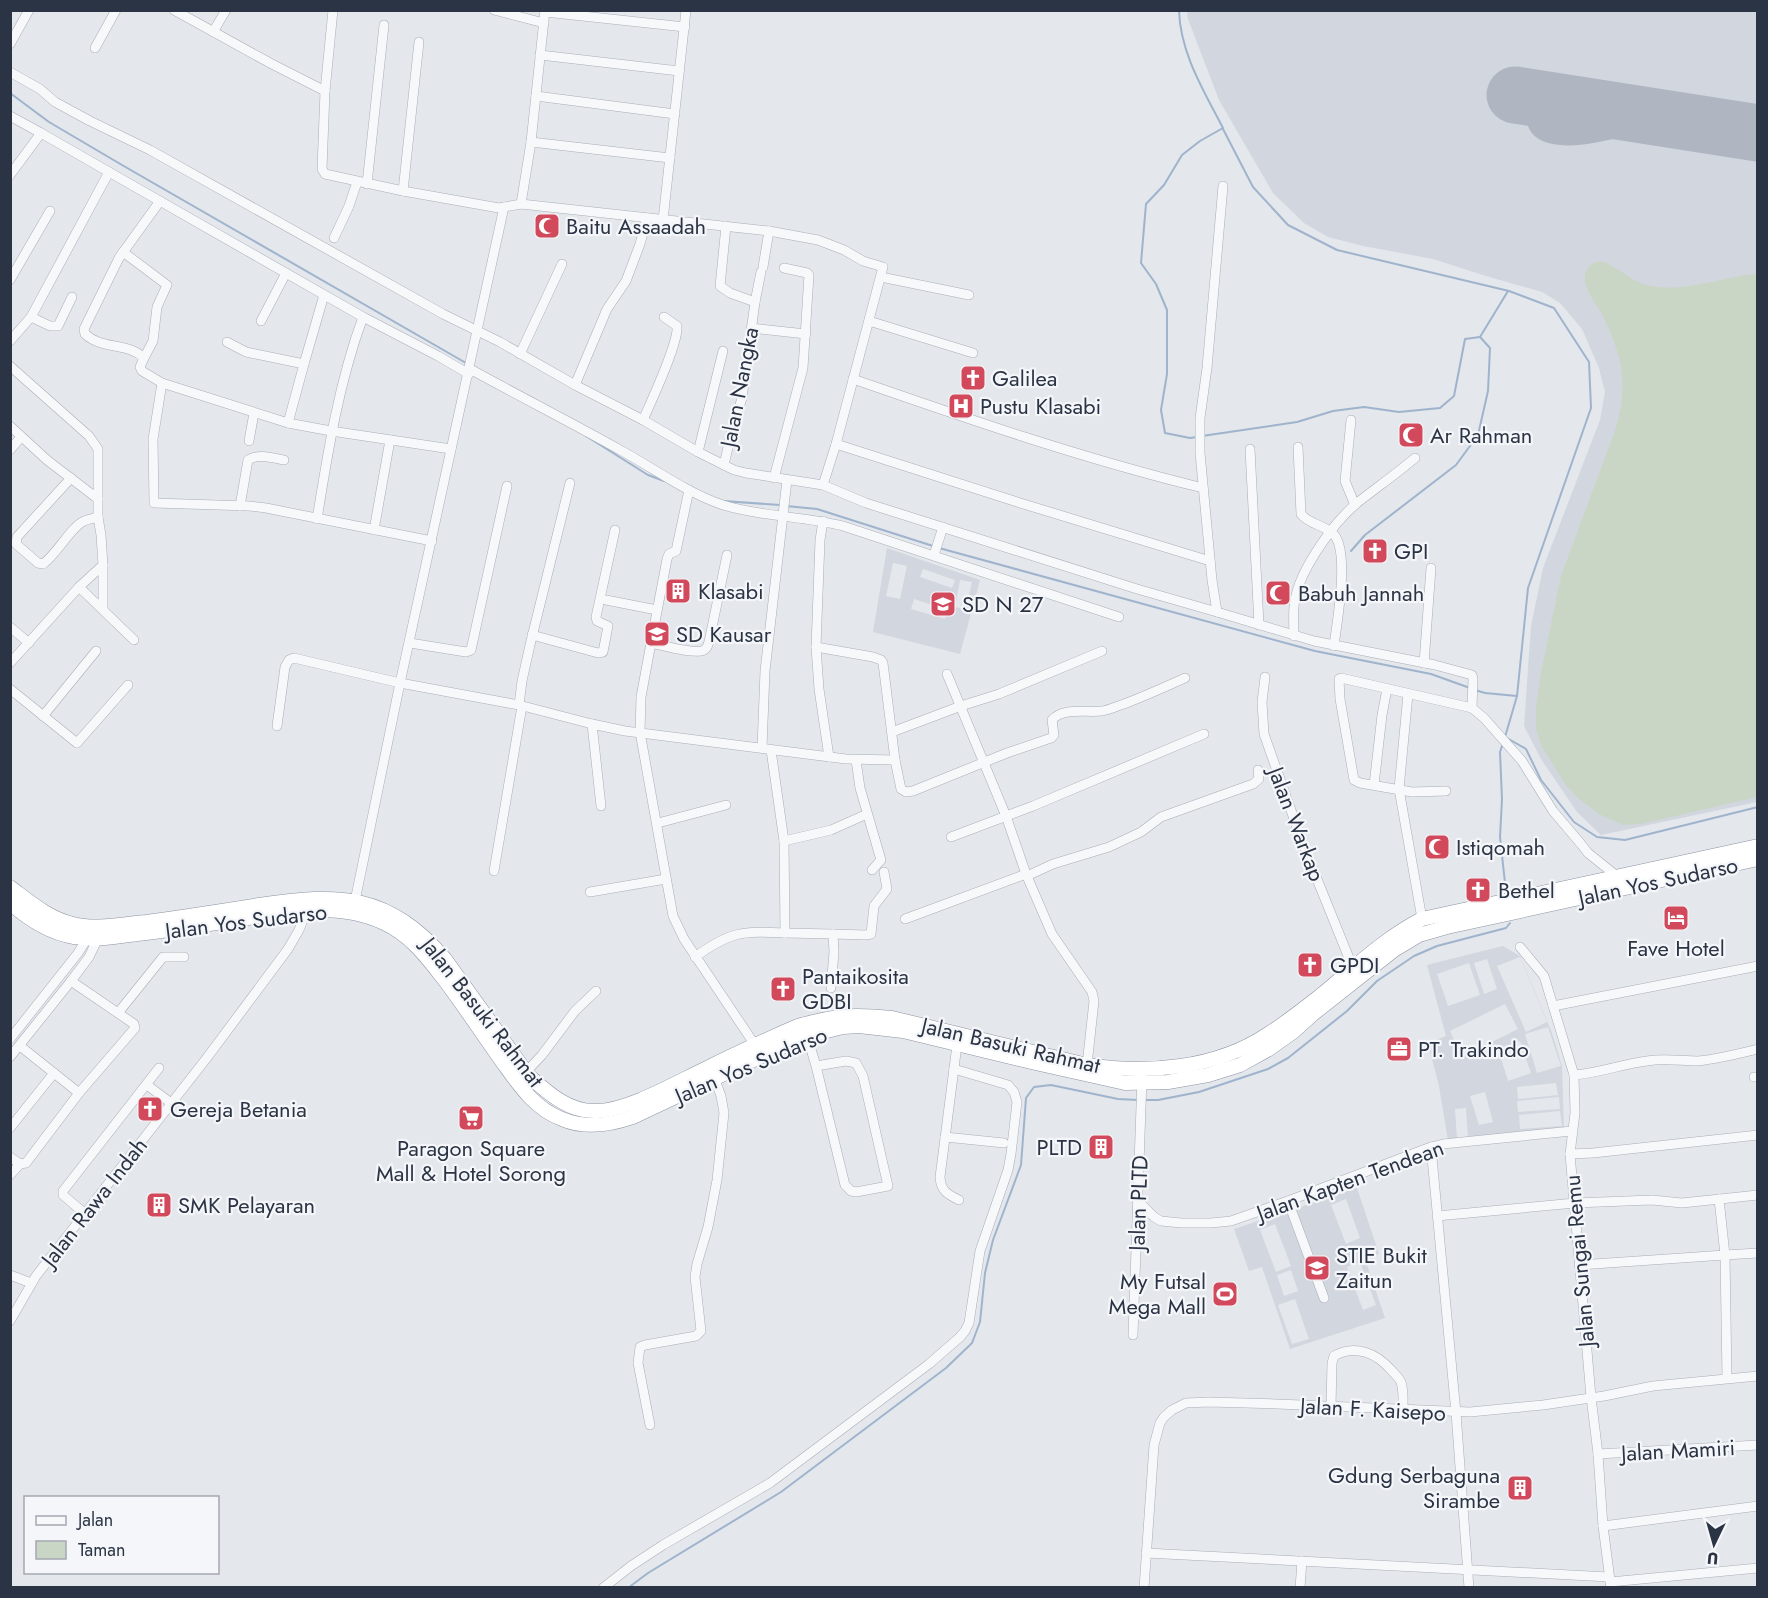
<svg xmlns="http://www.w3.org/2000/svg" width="1768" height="1598" viewBox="0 0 1768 1598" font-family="Jost,sans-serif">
	<rect width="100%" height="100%" fill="#e4e7ec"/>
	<g fill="#d2d6de" fill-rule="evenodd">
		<path d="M1187 11H1757V802L1601 835 1577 812 1541 759 1524 726 1531 626 1543 568 1600 420 1605 392 1599 368 1582 329 1560 303 1542 292 1486 276 1433 259 1363 246 1328 237 1304 223 1273 193 1219 100 1188 19Z"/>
		<path d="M887 548 980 580 960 654 873 632ZM893 563 907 566 900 599 886 596ZM923 569 955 580 952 588 920 577ZM960 580 972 582 966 609 955 607ZM914 599 948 610 945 619 911 609Z"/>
		<path d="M1503 946 1520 956 1552 1033 1562 1066 1564 1133 1449 1147 1439 1086 1428 1043 1446 1036 1427 965ZM1520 957 1547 1022 1526 1032 1497 966ZM1487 959 1497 989 1484 994 1474 963ZM1469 963 1480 995 1448 1006 1437 974ZM1505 1004 1518 1029 1462 1057 1450 1031ZM1548 1027 1561 1066 1537 1073 1525 1034ZM1520 1041 1531 1073 1508 1081 1498 1049ZM1556 1083 1558 1095 1518 1099 1517 1087ZM1485 1092 1493 1122 1479 1125 1470 1096ZM1559 1097 1560 1109 1518 1112 1517 1101ZM1466 1108 1468 1138 1457 1139 1455 1109ZM1560 1111 1562 1126 1520 1129 1519 1115Z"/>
		<path d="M1357 1188 1379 1254 1365 1259 1385 1318 1290 1349 1262 1267 1249 1271 1234 1229ZM1346 1199 1360 1238 1346 1244 1331 1205ZM1275 1224 1291 1266 1276 1272 1260 1230ZM1360 1262 1376 1305 1363 1310 1347 1267ZM1291 1270 1298 1291 1284 1296 1277 1275ZM1295 1299 1309 1339 1292 1344 1278 1305Z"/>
	</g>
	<path fill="#c9d6c5" d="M1600 261C1618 266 1631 282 1650 286 1673 291 1702 284 1725 279 1736 277 1746 274 1757 274V797L1641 824 1623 825 1599 814 1578 798 1565 784 1541 745 1536 729V708L1541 673 1561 576 1616 428C1628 384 1623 358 1604 318 1598 306 1587 294 1585 281 1584 270 1590 263 1600 261Z"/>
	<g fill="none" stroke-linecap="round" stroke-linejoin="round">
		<g stroke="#9fb4cc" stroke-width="2">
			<path d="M1179 10C1180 53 1204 91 1223 128L1200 141 1182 155 1164 185 1146 204 1141 263 1156 284 1167 310V374L1161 410 1165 433 1190 438 1197 437"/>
			<path d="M10 93 49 122 122 165 466 363"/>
			<path d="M1223 129 1253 187 1288 225 1337 250 1509 291 1554 308 1589 362 1591 408 1528 588 1517 696"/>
			<path d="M1480 337 1508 291"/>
			<path d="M586 436 648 475 664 481"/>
			<path d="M1202 436 1297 422 1333 411 1364 407 1399 412 1440 408 1454 396 1465 339 1480 337"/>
			<path d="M723 501 780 505"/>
			<path d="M786 506 817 509 933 546"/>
			<path d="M939 548 1315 651 1431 674 1470 688"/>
			<path d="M1351 551 1365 535 1456 465 1478 435 1488 391 1490 348 1480 337"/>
			<path d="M1475 690 1485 693 1517 696 1505 737 1526 749 1541 780 1574 822 1597 837 1625 840 1758 807"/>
			<path d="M1503 743 1500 752 1502 799 1500 837 1506 892"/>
			<path d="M1144 1100H1158L1199 1092 1268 1069 1288 1058 1347 1011 1377 981 1414 956 1437 946 1506 928 1510 923"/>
			<path d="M628 1588 648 1573 781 1492 946 1368 972 1343 980 1322 985 1273 993 1240 1021 1165 1026 1098 1034 1087 1051 1085 1118 1099 1138 1100"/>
		</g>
		<path stroke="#b0b6c1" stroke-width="22" d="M1552 101 1541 113 1539 124C1552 149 1633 122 1656 117"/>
		<path stroke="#b0b6c1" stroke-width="57" d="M1515 95 1758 133"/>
		<g stroke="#a9aeb7" stroke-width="10">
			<g id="minor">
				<path d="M174 10 270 63 325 91"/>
				<path d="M494 10 544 23"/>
				<path d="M545 12 685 27"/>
				<path d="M213 32 226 10"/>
				<path d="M10 44 29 10"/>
				<path d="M95 48 116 10"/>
				<path d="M540 55 679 71"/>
				<path d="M10 72 40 89 55 102 90 121 150 150 443 314 500 342 575 385 643 420 698 452 734 470 746 473 823 485 836 444 883 267 863 261 844 250 818 240 769 231 521 204 499 208 403 191 325 174 322 169 325 91 333 10"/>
				<path d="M536 96 675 114"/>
				<path d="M10 116 41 133"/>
				<path d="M531 142 670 158"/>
				<path d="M109 172 363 317 438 356 469 374"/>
				<path d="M10 175 41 133 109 172 31 317 10 341"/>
				<path d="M367 184 384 25"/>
				<path d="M1223 186 1207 368 1200 418V453L1212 580 1217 612 1314 641 1435 665 1472 675 1473 679 1472 708 1484 718 1522 761 1553 811 1581 844 1588 853 1618 877"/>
				<path d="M403 191 419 42"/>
				<path d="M160 201 119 258 84 329 85 334C102 350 128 342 144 358L140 367 142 371 162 383 288 423 331 431 451 449"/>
				<path d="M521 204 531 142 545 10"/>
				<path d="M663 220 686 10"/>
				<path d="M334 238 349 206 357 182"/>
				<path d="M123 252 167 285 157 307 153 341 144 358"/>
				<path d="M763 267 769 231"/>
				<path d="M881 277 969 295"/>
				<path d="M10 280 50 211"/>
				<path d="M755 302 761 272"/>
				<path d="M31 317 50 326H58L72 297"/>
				<path d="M261 321 286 273"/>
				<path d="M869 321 973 353"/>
				<path d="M751 328 806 334"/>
				<path d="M227 342 246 352 304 364 288 423"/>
				<path d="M520 354 562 264"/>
				<path d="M304 364 324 295"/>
				<path d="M10 366 89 436 98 449V517L101 535 103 565 79 587 10 663"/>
				<path d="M470 369C521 397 572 423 622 451 655 469 687 493 723 505 762 517 803 516 843 526L1119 617"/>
				<path d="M853 379C968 419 1084 459 1203 488"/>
				<path d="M162 383 153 439 154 503 249 506 266 508 432 541"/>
				<path d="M575 385 607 309 626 281 640 244 647 218"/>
				<path d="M643 420C651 402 679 342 677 326L664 317"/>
				<path d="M1351 420 1345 481 1355 505"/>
				<path d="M10 426 47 460 98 499"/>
				<path d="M249 441 254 413"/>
				<path d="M836 444 1017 502 1210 561"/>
				<path d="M1298 447 1301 514C1309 525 1327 525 1335 536 1349 555 1337 622 1334 646"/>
				<path d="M1250 449 1259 625"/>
				<path d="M10 450 21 437"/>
				<path d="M698 452 723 351"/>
				<path d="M724 465 731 434 742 398 755 302 730 293 720 286 726 226"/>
				<path d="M71 478 17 537 16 544 38 563 43 564C57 554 71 527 84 521 88 519 93 519 98 517"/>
				<path d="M774 478 803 368 809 275 807 273 784 268"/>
				<path d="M823 485 866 503 1137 589 1217 612"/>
				<path d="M240 506 248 460C258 453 273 458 284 460"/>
				<path d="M317 519C328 451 339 382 363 317"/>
				<path d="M823 521 820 540 816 647 819 689 829 757"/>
				<path d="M374 530 390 440"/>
				<path d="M727 555 710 637C709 642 708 648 704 650 696 655 661 645 651 643L641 697 640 732 673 916 684 939 757 1048"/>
				<path d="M934 555 943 527"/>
				<path d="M103 565V609"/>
				<path d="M79 587 134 640"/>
				<path d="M606 600 657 610"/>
				<path d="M10 627 29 643"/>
				<path d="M532 635 598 653 603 652 608 626 597 621 596 617 615 530"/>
				<path d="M1294 636C1294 623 1292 608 1296 595 1303 566 1334 522 1357 503 1376 488 1396 474 1415 458"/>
				<path d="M410 643 466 652 471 650 507 486"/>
				<path d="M651 643 667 559 669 554 676 551 689 490"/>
				<path d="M816 647 873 657 881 660 883 663 895 760 901 789 906 792 913 791 1007 753 1051 738 1054 735 1052 720C1063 707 1087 713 1102 711 1109 710 1117 706 1124 704 1145 696 1165 687 1185 678"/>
				<path d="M1424 663 1431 568"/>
				<path d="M947 674 1006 816 1026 874 1052 934 1092 992 1094 1001 1087 1065"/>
				<path d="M1265 677 1262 702 1264 734 1304 847 1353 968"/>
				<path d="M10 689 77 743 128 685"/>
				<path d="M1408 694 1399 789 1422 919"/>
				<path d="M519 705 522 681 530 645 570 483"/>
				<path d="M43 716 96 651"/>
				<path d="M592 724 601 806"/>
				<path d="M277 726 285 667 289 660 294 658 400 683 519 705 592 724 625 731 846 759 895 760"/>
				<path d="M892 732 961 706 999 694 1102 651"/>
				<path d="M762 748 765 671 787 480"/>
				<path d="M771 750 784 841 785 933 833 934 834 952 831 988"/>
				<path d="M856 760 860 788 881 860 872 870"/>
				<path d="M1374 785 1382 715 1387 689"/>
				<path d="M1446 791 1412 792 1360 783 1354 780 1340 699 1339 679 1341 678 1472 708"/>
				<path d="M658 823 726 805"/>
				<path d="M951 837 1033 806 1204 734"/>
				<path d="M784 841 831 830 867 814"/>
				<path d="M494 871 522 706"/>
				<path d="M1027 876 1053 864 1109 847 1141 832 1161 817 1253 784 1259 779 1258 770"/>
				<path d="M590 892 666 879"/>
				<path d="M355 901 400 683 504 207"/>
				<path d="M905 919 1026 874"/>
				<path d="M833 934 866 935 871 934 874 906 887 889 884 872"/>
				<path d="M1520 947 1544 976 1574 1075 1575 1113 1570 1154 1591 1397 1598 1454 1603 1526 1611 1588"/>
				<path d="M695 957C731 931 742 931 785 933"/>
				<path d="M1553 1006 1758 966"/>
				<path d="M118 1013 163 957H184"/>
				<path d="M807 1036 816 1066 845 1185 851 1191 856 1192 888 1186 863 1076 856 1063 846 1061 816 1066"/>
				<path d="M10 1039 78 953 87 939"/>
				<path d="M957 1045 940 1177C941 1191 947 1194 959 1200"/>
				<path d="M20 1046 79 1093"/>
				<path d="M10 1057 71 981 89 957 98 938"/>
				<path d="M526 1072 542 1055 575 1011 596 991"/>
				<path d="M1574 1075C1599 1073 1622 1064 1647 1061 1664 1058 1681 1061 1698 1061 1718 1059 1738 1054 1758 1049"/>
				<path d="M1754 1077H1758"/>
				<path d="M147 1085 171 1103"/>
				<path d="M10 1128 54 1073"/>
				<path d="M945 1137 1004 1143"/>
				<path d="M1431 1147 1456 1413 1469 1588"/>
				<path d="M1570 1154 1593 1153 1758 1135"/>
				<path d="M10 1157 20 1164 26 1163 79 1093 135 1028 134 1024 71 981"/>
				<path d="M10 1175 20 1164"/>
				<path d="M1137 1200 1154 1217 1161 1221 1181 1223H1211L1231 1221 1288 1201 1431 1147 1443 1144 1572 1131"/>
				<path d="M1288 1201 1324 1298"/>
				<path d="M84 1213 63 1195V1191L159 1068"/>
				<path d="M1437 1216 1575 1203 1652 1200 1682 1203 1758 1195"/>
				<path d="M1579 1265 1725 1255 1719 1199"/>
				<path d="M10 1275 31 1283"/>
				<path d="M10 1321 36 1276 206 1059 288 949 299 930 307 910"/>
				<path d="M1133 1335 1142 1078"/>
				<path d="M1727 1378 1725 1255 1758 1253"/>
				<path d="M1331 1407 1332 1363 1334 1356C1355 1344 1377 1353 1392 1371 1395 1374 1399 1378 1401 1382 1404 1391 1403 1402 1403 1411"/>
				<path d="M650 1425 638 1363 640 1347 645 1345 696 1336 701 1331 695 1277 697 1264 708 1227 717 1180 724 1113 721 1096 714 1077"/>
				<path d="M1598 1454 1758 1445"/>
				<path d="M1603 1526 1758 1506"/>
				<path d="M1146 1553 1609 1577"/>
				<path d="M1610 1582 1758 1568"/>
				<path d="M603 1588 631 1566 663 1545 770 1483 929 1364 960 1337 965 1331 969 1323 980 1251 1008 1170 1011 1154 1017 1102 1014 1092 1008 1085 954 1069"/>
				<path d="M1144 1588 1154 1445 1160 1423 1164 1417 1172 1410 1186 1403 1209 1402 1277 1404 1470 1412 1543 1405 1604 1396 1653 1386 1758 1376"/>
				<path d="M1300 1588 1302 1561"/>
			</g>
		</g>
		<g stroke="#8b94a3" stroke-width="15">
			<g id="highway">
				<path d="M10 887C30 902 48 918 73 924 96 930 122 924 146 922 183 917 221 911 259 905 340 893 388 893 445 959L529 1076C548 1093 569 1112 596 1111 628 1111 677 1082 707 1068 737 1053 768 1039 798 1026 835 1015 854 1014 892 1018L1087 1065C1147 1074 1216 1069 1268 1034 1286 1023 1303 1009 1320 996 1353 969 1383 939 1422 919L1758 846"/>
				<path d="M10 903C28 919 49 933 74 937 94 941 116 937 137 934 170 930 203 925 236 920 285 912 337 901 384 923 410 935 426 956 443 978 465 1007 485 1038 506 1067 521 1088 537 1110 562 1119 585 1129 610 1125 633 1117L762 1056 807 1036 843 1027 859 1026 903 1031 1040 1064 1125 1083 1168 1082 1208 1075 1240 1065 1269 1049 1293 1032 1313 1014 1394 950 1419 935 1447 927 1758 859"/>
			</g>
		</g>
		<use href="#minor" stroke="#f7f8fa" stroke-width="9"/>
		<use href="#highway" stroke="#fff" stroke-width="14"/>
	</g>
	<defs>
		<g id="mosque-square" transform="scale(1.35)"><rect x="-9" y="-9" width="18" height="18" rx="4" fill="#d1495b" stroke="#f4f6f9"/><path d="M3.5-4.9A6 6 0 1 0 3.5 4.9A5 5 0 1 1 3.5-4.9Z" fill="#fff"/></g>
		<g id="church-square" transform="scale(1.35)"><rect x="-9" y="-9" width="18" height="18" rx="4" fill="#d1495b" stroke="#f4f6f9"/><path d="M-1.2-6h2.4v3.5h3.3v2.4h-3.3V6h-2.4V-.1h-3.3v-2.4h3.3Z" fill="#fff"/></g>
		<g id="hospital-square" transform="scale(1.35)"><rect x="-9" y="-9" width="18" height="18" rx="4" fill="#d1495b" stroke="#f4f6f9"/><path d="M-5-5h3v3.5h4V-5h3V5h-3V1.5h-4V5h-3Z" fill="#fff"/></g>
		<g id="building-square" transform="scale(1.35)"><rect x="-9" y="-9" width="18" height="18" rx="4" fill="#d1495b" stroke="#f4f6f9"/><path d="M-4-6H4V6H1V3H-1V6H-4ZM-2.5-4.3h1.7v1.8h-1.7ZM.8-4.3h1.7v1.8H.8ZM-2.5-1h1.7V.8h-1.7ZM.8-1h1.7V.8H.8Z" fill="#fff"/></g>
		<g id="school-square" transform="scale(1.35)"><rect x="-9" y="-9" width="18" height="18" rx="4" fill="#d1495b" stroke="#f4f6f9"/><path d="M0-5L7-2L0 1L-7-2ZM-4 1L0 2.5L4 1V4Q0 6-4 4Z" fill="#fff"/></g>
		<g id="hotel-square" transform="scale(1.35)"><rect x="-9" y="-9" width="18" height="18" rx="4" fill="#d1495b" stroke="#f4f6f9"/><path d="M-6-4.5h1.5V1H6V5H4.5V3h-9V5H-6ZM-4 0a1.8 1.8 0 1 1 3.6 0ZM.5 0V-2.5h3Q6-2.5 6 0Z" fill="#fff"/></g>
		<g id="office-square" transform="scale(1.35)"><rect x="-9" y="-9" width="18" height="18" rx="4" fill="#d1495b" stroke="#f4f6f9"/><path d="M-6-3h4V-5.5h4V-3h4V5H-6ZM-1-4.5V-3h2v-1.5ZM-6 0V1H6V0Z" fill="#fff"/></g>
		<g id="supermarket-square" transform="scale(1.35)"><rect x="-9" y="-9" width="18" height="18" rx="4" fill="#d1495b" stroke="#f4f6f9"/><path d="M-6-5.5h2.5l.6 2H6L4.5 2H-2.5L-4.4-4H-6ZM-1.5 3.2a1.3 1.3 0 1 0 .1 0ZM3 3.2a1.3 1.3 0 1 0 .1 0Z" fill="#fff"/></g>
		<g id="university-square" transform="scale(1.35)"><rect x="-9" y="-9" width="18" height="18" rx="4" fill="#d1495b" stroke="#f4f6f9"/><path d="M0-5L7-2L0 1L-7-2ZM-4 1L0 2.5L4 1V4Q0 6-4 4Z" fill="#fff"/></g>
		<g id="stadium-square" transform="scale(1.35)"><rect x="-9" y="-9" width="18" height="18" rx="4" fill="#d1495b" stroke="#f4f6f9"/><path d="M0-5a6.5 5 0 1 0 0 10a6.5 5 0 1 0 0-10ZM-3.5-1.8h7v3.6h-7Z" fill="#fff"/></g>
	</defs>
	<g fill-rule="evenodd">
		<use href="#mosque-square" x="547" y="226"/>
		<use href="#church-square" x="973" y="378"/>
		<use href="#hospital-square" x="961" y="406"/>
		<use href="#mosque-square" x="1411" y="435"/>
		<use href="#church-square" x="1375" y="551"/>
		<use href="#building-square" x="678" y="591"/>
		<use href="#mosque-square" x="1278" y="593"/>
		<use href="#school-square" x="943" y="604"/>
		<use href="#school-square" x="657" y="634"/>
		<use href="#mosque-square" x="1437" y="847"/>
		<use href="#church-square" x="1478" y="890"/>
		<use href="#hotel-square" x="1676" y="918"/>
		<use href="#church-square" x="1310" y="965"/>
		<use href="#church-square" x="783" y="989"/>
		<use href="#office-square" x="1399" y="1049"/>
		<use href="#church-square" x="150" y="1109"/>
		<use href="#supermarket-square" x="471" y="1118"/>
		<use href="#building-square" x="1101" y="1147"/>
		<use href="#building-square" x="159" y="1205"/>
		<use href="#university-square" x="1317" y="1268"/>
		<use href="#stadium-square" x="1225" y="1294"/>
		<use href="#building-square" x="1520" y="1488"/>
	</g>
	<g text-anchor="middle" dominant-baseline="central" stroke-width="4.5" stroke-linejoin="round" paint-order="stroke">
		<g font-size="22" fill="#2b3445" stroke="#f4f6f9" text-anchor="start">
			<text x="566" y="226">Baitu Assaadah</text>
			<text x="992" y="378">Galilea</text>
			<text x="980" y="406">Pustu Klasabi</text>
			<text x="1430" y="435">Ar Rahman</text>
			<text x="1394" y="551">GPI</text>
			<text x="698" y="591">Klasabi</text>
			<text x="1298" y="593">Babuh Jannah</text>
			<text x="962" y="604">SD N 27</text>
			<text x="676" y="634">SD Kausar</text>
			<text x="1456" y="847">Istiqomah</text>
			<text x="1498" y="890">Bethel</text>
			<text x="1676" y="948" text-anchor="middle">Fave Hotel</text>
			<text x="1330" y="965">GPDI</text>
			<text x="802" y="976">Pantaikosita<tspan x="802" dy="25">GDBI</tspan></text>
			<text x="1418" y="1049">PT. Trakindo</text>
			<text x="170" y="1109">Gereja Betania</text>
			<text x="1082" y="1147" text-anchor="end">PLTD</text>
			<text x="471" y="1148" text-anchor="middle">Paragon Square<tspan x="471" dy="25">Mall &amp; Hotel Sorong</tspan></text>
			<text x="178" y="1205">SMK Pelayaran</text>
			<text x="1336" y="1255">STIE Bukit<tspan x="1336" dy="25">Zaitun</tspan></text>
			<text x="1206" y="1281" text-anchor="end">My Futsal<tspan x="1206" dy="25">Mega Mall</tspan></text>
			<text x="1500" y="1475" text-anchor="end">Gdung Serbaguna<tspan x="1500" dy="25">Sirambe</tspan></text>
		</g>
		<g font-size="22" fill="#2b3445" stroke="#f4f6f9">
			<text transform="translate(739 387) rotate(-79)">Jalan Nangka</text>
			<text transform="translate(1297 824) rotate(69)">Jalan Warkap</text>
			<text transform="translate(1658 881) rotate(-12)">Jalan Yos Sudarso</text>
			<text transform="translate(246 921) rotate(-7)">Jalan Yos Sudarso</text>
			<text transform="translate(483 1012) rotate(52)">Jalan Basuki Rahmat</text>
			<text transform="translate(1011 1045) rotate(13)">Jalan Basuki Rahmat</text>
			<text transform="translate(751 1065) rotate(-23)">Jalan Yos Sudarso</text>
			<text transform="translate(1350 1180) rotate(-20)">Jalan Kapten Tendean</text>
			<text transform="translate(94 1202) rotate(-52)">Jalan Rawa Indah</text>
			<text transform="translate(1138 1203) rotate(-88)">Jalan PLTD</text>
			<text transform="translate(1579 1261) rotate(-95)">Jalan Sungai Remu</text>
			<text transform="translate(1373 1409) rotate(3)">Jalan F. Kaisepo</text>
			<text transform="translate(1678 1450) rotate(-3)">Jalan Mamiri</text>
		</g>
	</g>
	<rect width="1768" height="1598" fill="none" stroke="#2b3445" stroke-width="24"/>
	<rect x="24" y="1496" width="195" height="78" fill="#f4f6f9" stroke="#a4a8b1" stroke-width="1.5"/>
	<rect x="36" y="1516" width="30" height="9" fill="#f7f8fa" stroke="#a4a8b1" stroke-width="1.5"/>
	<text x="78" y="1526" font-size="18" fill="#2b3445">Jalan</text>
	<rect x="36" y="1541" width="30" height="18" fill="#c9d6c5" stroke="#a4a8b1" stroke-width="1.5"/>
	<text x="78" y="1556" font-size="18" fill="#2b3445">Taman</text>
	<g transform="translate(1714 1544) rotate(185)" stroke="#f4f6f9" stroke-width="4.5" paint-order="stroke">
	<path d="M0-4.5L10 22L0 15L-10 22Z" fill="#2b3445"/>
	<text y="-9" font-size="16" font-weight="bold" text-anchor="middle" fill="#2b3445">U</text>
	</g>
</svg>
